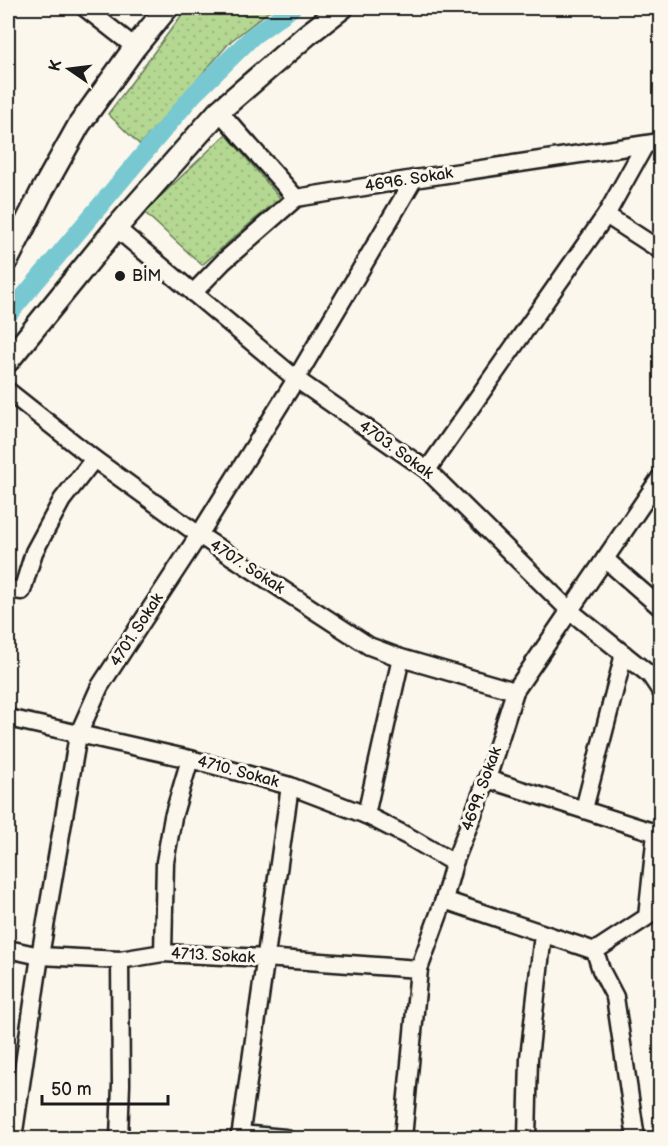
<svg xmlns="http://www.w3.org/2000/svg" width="668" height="1146" viewBox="0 0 668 1146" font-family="'Balsamiq Sans',sans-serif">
	<defs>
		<pattern id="grass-dots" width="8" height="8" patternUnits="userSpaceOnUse" patternTransform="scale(1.5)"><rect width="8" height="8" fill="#b4d792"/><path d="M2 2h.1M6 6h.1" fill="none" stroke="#9ab87d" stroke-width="1.8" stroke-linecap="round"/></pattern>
	</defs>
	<rect width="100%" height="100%" fill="#fbf7ec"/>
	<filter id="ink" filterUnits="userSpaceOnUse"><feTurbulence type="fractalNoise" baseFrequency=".0167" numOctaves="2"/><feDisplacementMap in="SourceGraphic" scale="12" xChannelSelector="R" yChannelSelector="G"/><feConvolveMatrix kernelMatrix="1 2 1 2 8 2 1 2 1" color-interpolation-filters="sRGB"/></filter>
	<g filter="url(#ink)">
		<g fill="url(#grass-dots)" stroke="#687a57" stroke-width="1.5">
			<path d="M187 8H273L231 41 140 145 108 114Z"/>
			<path d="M226 134 280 198 202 265 144 212Z"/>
		</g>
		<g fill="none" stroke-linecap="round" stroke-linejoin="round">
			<path stroke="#78c8d2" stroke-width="18" d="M8 315 194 94 253 36 292 8"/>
			<g stroke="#1c1c1c" stroke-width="21">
				<g id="minor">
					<path d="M85 8 135 47"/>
					<path d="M219 111 296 198"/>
					<path d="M606 215 660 250"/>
					<path d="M116 228 296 379 427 470 569 610 650 675 660 690"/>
					<path d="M193 293 224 261 296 198 414 179 660 142"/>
					<path d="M8 391 94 459 199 535 369 646 401 658 515 691"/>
					<path d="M427 470 606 215 645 145"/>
					<path d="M605 559 660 607"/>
					<path d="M8 589 22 591 34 552 62 500 94 459"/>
					<path d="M8 718 190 759 290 786 366 815 411 838 454 863"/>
					<path d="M487 779 656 833 660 832"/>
					<path d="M584 809 624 654"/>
					<path d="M366 815 401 658"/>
					<path d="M444 900 595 951"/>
					<path d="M8 949 40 956 120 960 163 953 265 958 419 969"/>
					<path d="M595 951 601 970 615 997 636 1138"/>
					<path d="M595 951 647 917 656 833"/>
					<path d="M163 953 165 862 173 817 190 759"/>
					<path d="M240 1134 285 1138"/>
					<path d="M13 1138 40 956 78 735 100 686 199 535 296 379 414 179"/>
					<path d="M119 1138 121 1084 120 960"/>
					<path d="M240 1138 290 786"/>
					<path d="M403 1138 419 969 444 900 454 863 487 779 515 691 660 478"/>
					<path d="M527 1138 529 1058 543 934"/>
				</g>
			</g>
			<g stroke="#1c1c1c" stroke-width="26">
				<g id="tertiary">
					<path d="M8 259 41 193 79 125 135 47 167 8"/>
					<path d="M8 361 116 228 219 111 307 35 342 8"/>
				</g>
			</g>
			<use href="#minor" stroke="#fbf7ec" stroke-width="16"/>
			<use href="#tertiary" stroke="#fbf7ec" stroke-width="21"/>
		</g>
	</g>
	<circle fill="#1c1c1c" stroke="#fbf7ec" stroke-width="2" cx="120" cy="276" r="6"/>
	<g text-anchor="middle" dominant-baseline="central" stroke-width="6" stroke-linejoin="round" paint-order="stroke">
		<g font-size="16" fill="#1c1c1c" stroke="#fbf7ec">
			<text transform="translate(409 180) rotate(-9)">4696. Sokak</text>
			<text transform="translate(396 450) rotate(36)">4703. Sokak</text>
			<text transform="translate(247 567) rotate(33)">4707. Sokak</text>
			<text transform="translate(137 630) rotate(-57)">4701. Sokak</text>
			<text transform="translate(238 772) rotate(15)">4710. Sokak</text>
			<text transform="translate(482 789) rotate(-70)">4699. Sokak</text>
			<text transform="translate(213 956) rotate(3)">4713. Sokak</text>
		</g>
		<g font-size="16" fill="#1c1c1c" stroke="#fbf7ec" text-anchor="start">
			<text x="132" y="276">BİM</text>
		</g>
	</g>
	<rect width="668" height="1146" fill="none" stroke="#fbf7ec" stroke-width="30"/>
	<rect x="15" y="15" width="638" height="1116" fill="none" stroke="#1c1c1c" stroke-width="2" filter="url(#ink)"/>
	<g transform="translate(69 69) rotate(284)" stroke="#fbf7ec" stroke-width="4.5" paint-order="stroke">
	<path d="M0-4.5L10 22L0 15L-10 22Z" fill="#1c1c1c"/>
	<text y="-9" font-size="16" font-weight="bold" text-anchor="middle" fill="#1c1c1c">K</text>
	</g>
	<path d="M42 1095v9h126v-9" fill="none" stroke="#1c1c1c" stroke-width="3"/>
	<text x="51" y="1095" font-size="18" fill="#1c1c1c" stroke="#fbf7ec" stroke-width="4.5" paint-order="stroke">50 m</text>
</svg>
